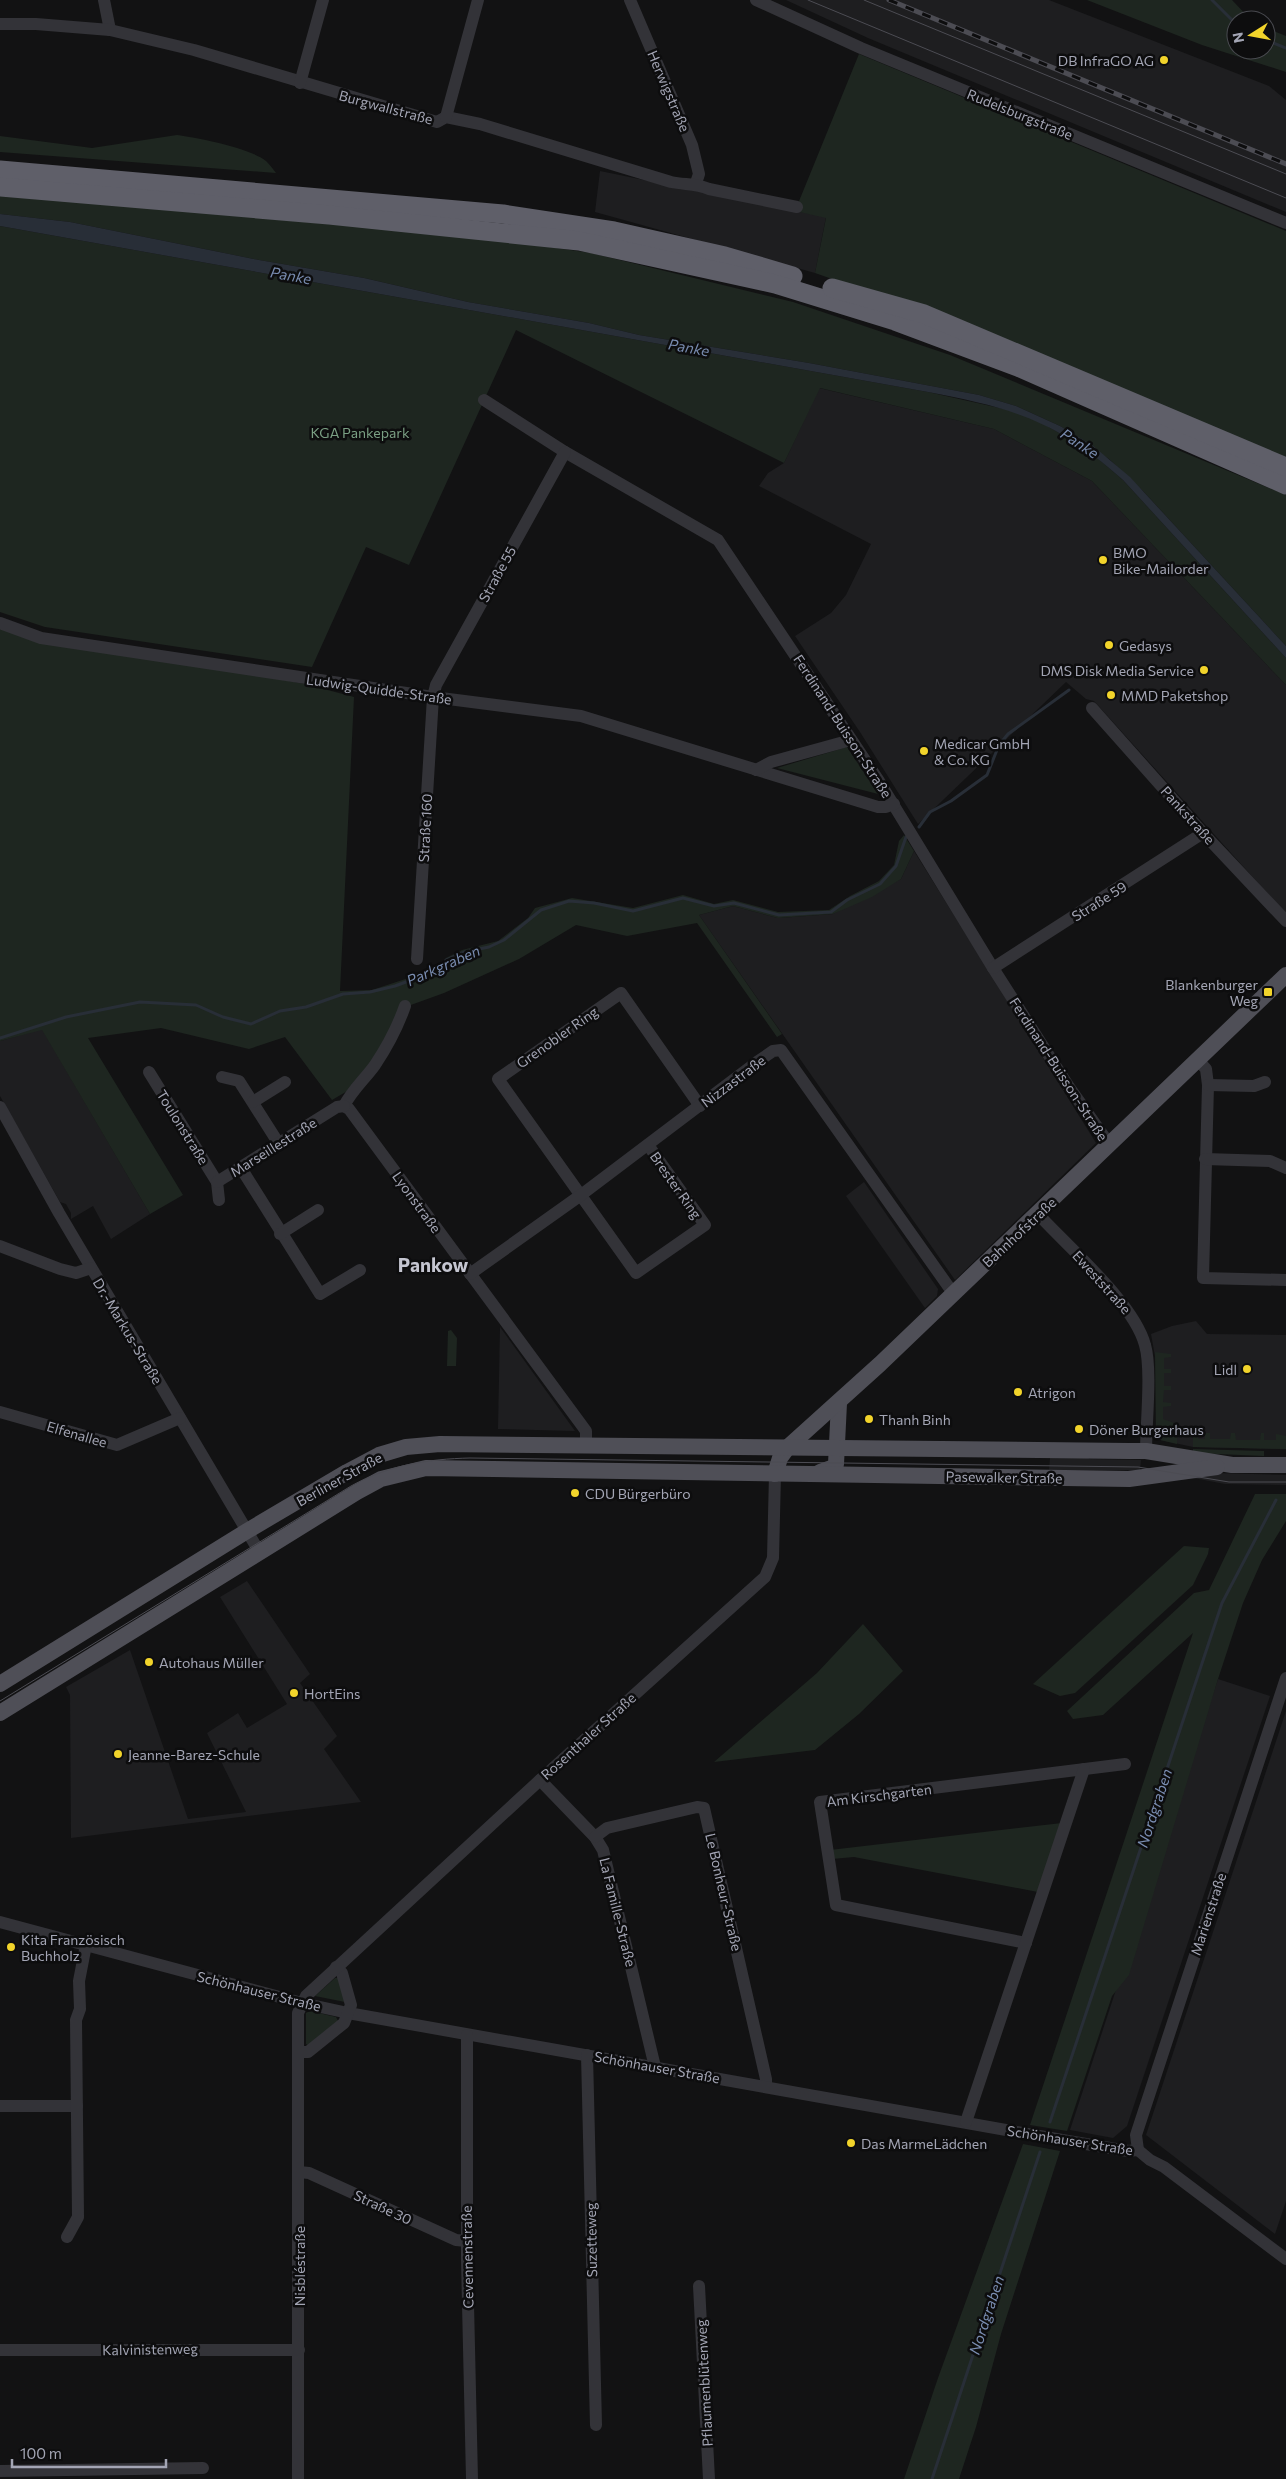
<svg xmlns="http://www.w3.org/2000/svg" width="1286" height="2479" viewBox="0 0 1286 2479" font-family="Commissioner,sans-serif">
	<rect width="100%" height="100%" fill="#121213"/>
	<g fill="#1e1e20">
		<path d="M786 0H1049L1269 86 1286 100V212L868 38Z"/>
		<path d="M600 171 826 217 815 273 595 212Z"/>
		<path d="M819 388 994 429 1092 481 1286 685V914L1094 701 1086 699 1066 682 918 824 860 732 795 636 831 613 846 595 871 544 759 486 768 473 784 463Z"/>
		<path d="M914 851 1096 1143 955 1280 699 915 733 906 778 918 833 914 901 879Z"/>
		<path d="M42 1029 150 1214 111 1239 93 1206 71 1219V1213L66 1204 60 1202 0 1096V1041Z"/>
		<path d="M864 1182 938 1289 937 1296 925 1308 846 1196Z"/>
		<path d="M1196 1321 1207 1334 1286 1335V1449L1193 1447 1156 1439V1362L1151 1334 1172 1326Z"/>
		<path d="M500 1327 575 1431 498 1429Z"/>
		<path d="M1088 1457 1089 1459 1141 1460 1140 1470H1049L1050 1458Z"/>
		<path d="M1215 1473 1286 1475V1485L1225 1484 1183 1476Z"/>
		<path d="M247 1581 310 1674 300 1683 337 1736 324 1749 361 1802 71 1838 70 1695 66 1687 130 1650 188 1819 246 1812 207 1733 238 1713 247 1728 287 1704 220 1597Z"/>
		<path d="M1218 1679 1270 1696 1127 2126 1113 2138 1070 2130Z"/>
		<path d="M1286 1711V2201L1275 2234 1146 2135Z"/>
	</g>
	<g fill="#1e2620">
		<path d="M1087 0H1232L1251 20H1236V50H1266V28L1286 36V72L1202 45Z"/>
		<path d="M859 54 1286 231V460L946 319 815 273 826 218 795 211Z"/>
		<path d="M177 135C199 138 250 148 266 161 270 165 273 169 276 173L0 152V136L92 148Z"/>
		<path d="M0 195 487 238 591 253 793 302 950 355 1286 495V646L1143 491 1109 459 1060 426 1016 406 979 395 809 363 639 335 589 323 468 302 364 278 259 260 70 222 0 214Z"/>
		<path d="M0 226 928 392 1013 411 1037 420 1088 450 1123 480 1286 658V685L1092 481 994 429 820 388 784 463 516 330 409 565 366 547 312 667 45 627 0 612Z"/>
		<path d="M0 629 305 684 354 697 340 991 372 990 439 968 446 958 462 950 498 941 528 918 535 908 572 898 633 908 683 895 714 904 733 900 778 912 829 910 850 896 879 881 894 865 899 841 904 835 914 851 901 879 872 897 833 914 778 918 733 906 699 915 782 1034 777 1037 697 923 627 936 576 925 519 959 444 993 408 1006 392 1025 374 1058 349 1090 332 1100 285 1037 249 1049 161 1028 88 1038 183 1195 150 1214 42 1030 0 1041Z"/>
		<path d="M847 747 878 794 777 768Z"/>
		<path d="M451 1330 457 1338 456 1366H447L448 1331Z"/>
		<path d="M1155 1352 1171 1354V1357L1164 1358V1369H1171V1373H1164V1386H1171V1390H1164L1163 1402 1171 1403V1406L1163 1407V1419L1174 1423V1431H1177V1444L1156 1439Z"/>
		<path d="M1193 1430H1198V1439H1205V1433H1210V1439H1230L1231 1433H1235L1236 1440H1260L1261 1433H1264V1440H1276V1434L1286 1436V1449L1193 1447Z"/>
		<path d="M1193 1449 1264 1451V1456L1193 1453Z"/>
		<path d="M1255 1494H1286V1521L1262 1560 1243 1603 1218 1679 1129 1975 1112 1996 1067 2131 1030 2125 1193 1633 1103 1715 1073 1719 1067 1711 1194 1593 1209 1590Z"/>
		<path d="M1184 1546 1209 1548 1208 1554 1193 1585 1075 1693 1060 1696 1033 1684Z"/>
		<path d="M863 1624 903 1671 859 1714 815 1750 714 1762 817 1673Z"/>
		<path d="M1062 1823 1038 1892 854 1857 832 1859 830 1850Z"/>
		<path d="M335 1978H338L345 2002 315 1996Z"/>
		<path d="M310 2011 336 2017 338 2021 308 2045 306 2044V2013Z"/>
		<path d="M1023 2144 1060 2151 1001 2334 976 2427 959 2479H904L938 2378Z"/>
	</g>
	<path fill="#282e37" d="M0 214 70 222 259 260 364 278 468 302 589 323 639 335 809 363 979 395 1016 406 1060 426 1092 445 1130 477 1286 646V658L1123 480C1057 421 1013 408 928 392L0 226Z"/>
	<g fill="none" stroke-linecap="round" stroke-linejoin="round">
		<g stroke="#282e37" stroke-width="3">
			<path d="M1212 0 1236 24"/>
			<path d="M1266 40 1286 48"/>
			<path d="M919 827 930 812 951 801 987 775 999 745 1008 734 1069 690"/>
			<path d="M0 1038 66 1017 140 1002 196 1005 223 1017 251 1024 280 1011 306 1007 343 994 370 992 395 986 441 969 446 960 464 952 489 947 504 940 541 910 569 901 594 903 633 911 683 898 714 906 734 903 779 915 831 912 847 900 880 884 896 866 906 837"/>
			<path d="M1050 2122 1222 1603 1276 1500"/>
			<path d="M932 2479 1040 2152"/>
		</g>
		<g stroke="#333338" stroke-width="12">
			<path d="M104 0 110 30"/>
			<path d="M630 0 692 145 699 174 696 183"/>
			<path d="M756 0 861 48 1286 223"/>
			<path d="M0 24H36L110 30 194 50 437 122 446 117 480 124 671 182C685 185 696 183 709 189L797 207"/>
			<path d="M300 83 323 0"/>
			<path d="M446 117 478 0"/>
			<path d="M484 400 565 452 718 540 879 781 993 968 1069 1087 1110 1145"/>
			<path d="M0 623 41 638 433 697 581 716 878 807H886L894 804"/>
			<path d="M1092 708 1203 833 1286 921"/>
			<path d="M756 770 771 762 851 740"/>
			<path d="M417 959 433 697 436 685 565 452"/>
			<path d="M993 968 1203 833"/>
			<path d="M1198 1060 1206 1069 1208 1085 1203 1278 1286 1280"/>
			<path d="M149 1072 217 1182 219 1200"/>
			<path d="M222 1077 239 1081 279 1144"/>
			<path d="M1208 1085 1254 1086 1265 1082"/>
			<path d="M253 1102 285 1082"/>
			<path d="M344 1106 349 1109 586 1431V1445"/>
			<path d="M344 1106C352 1090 365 1079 375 1065 387 1047 398 1026 405 1006"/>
			<path d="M0 1107 59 1213 260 1553"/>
			<path d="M648 1145 705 1225 636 1273 498 1079 621 993 700 1106"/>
			<path d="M1205 1159 1270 1161 1286 1168"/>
			<path d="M241 1168 320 1294 360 1270"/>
			<path d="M217 1182 337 1107 344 1106"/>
			<path d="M1038 1214C1068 1247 1134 1303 1145 1345 1152 1369 1146 1424 1146 1451"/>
			<path d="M280 1234 318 1210"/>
			<path d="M0 1246 60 1269 76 1273 91 1268"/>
			<path d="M470 1274 581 1195 757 1062 773 1051 781 1050 953 1293"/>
			<path d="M0 1412 117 1445 180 1418"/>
			<path d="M540 1780 595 1837 603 1850 655 2067"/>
			<path d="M595 1837 607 1828 697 1807 704 1808 766 2079V2087"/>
			<path d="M0 1922 302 2003 348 2013 1068 2141 1128 2151 1138 2150"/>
			<path d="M1026 1943 836 1905 820 1802 1125 1764"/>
			<path d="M467 2035V2260L472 2479"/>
			<path d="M298 2052H308L344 2023 351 2005 342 1973 336 1967"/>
			<path d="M587 2055 596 2425"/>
			<path d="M0 2106H77"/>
			<path d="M966 2122 1084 1769"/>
			<path d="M1138 2150 1136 2135 1286 1678"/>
			<path d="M1138 2150 1150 2160 1164 2167 1286 2259"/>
			<path d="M299 2172 309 2173 456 2240 467 2241"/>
			<path d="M67 2237 78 2217 76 2020 80 2009 79 1981 86 1945"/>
			<path d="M699 2286 709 2479"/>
			<path d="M0 2350H299"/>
			<path d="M0 2471 203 2468"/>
			<path d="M298 2479V2013L306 1996 540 1780 765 1577 773 1558 775 1474"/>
		</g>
		<g stroke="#4f4f57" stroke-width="16">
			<path d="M820 1472 834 1467 836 1464 839 1403"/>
			<path d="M775 1474 780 1458 788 1447 880 1364 1286 975"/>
			<path d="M0 1684 247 1531 347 1472 379 1455 406 1447 440 1444 1129 1451H1146L1232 1465H1286"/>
			<path d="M0 1713 357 1492 381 1479 426 1468 1129 1479 1217 1467"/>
		</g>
		<g stroke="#5f5f69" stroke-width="19">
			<path d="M0 170 503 214 614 231 725 256 793 276"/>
			<path d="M0 187 329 215 579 241 775 284 895 321 1018 367 1286 485"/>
			<path d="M832 288 924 314 1286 467"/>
		</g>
		<g stroke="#4c4c53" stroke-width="1">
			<path d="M808 0 1286 198"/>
			<path d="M864 0 1286 174"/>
			<path d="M0 1701 351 1486C389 1465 428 1459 470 1458L1138 1467 1229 1482H1286"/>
		</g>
		<g stroke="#4c4c53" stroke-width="5">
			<path id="rail" d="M889 0 1286 164"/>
		</g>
		<use href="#rail" stroke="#0d0d0e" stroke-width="3" stroke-dasharray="9" stroke-linecap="butt"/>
	</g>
	<g fill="#f2d42b" stroke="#0d0d0e" stroke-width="2">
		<circle cx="1164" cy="60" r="5"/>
		<circle cx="1103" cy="560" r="5"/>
		<circle cx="1109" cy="645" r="5"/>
		<circle cx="1204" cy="670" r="5"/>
		<circle cx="1111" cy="695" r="5"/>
		<circle cx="924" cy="751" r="5"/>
		<rect x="1263" y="987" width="10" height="10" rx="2.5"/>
		<circle cx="1247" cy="1369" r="5"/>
		<circle cx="1018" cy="1392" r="5"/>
		<circle cx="869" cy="1419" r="5"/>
		<circle cx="1079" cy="1429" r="5"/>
		<circle cx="575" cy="1493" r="5"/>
		<circle cx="149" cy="1662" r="5"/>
		<circle cx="294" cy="1693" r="5"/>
		<circle cx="118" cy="1754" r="5"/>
		<circle cx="11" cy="1947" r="5"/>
		<circle cx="851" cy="2143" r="5"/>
	</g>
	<g text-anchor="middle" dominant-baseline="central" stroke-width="5" stroke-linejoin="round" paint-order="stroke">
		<g font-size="14" fill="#a3a5b4" stroke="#0d0d0e" text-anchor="start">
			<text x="1154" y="60" text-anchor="end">DB InfraGO AG</text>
			<text x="1113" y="552">BMO<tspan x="1113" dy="16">Bike-Mailorder</tspan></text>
			<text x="1119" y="645">Gedasys</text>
			<text x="1194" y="670" text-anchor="end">DMS Disk Media Service</text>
			<text x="1121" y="695">MMD Paketshop</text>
			<text x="934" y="743">Medicar GmbH<tspan x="934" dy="16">&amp; Co. KG</tspan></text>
			<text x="1258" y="984" text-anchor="end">Blankenburger<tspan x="1258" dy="16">Weg</tspan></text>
			<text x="1237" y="1369" text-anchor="end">Lidl</text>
			<text x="1028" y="1392">Atrigon</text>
			<text x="879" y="1419">Thanh Binh</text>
			<text x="1089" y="1429">Döner Burgerhaus</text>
			<text x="585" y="1493">CDU Bürgerbüro</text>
			<text x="159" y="1662">Autohaus Müller</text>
			<text x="304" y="1693">HortEins</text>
			<text x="128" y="1754">Jeanne-Barez-Schule</text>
			<text x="21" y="1939">Kita Französisch<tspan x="21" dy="16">Buchholz</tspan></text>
			<text x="861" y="2143">Das MarmeLädchen</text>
		</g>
		<g font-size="14" fill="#a3a5b4" stroke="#0d0d0e">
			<text transform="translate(669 91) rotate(67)">Herwigstraße</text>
			<text transform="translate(386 107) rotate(15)">Burgwallstraße</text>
			<text transform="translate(1020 114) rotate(22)">Rudelsburgstraße</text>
			<text transform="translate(497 574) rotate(-61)">Straße 55</text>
			<text transform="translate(379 689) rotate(8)">Ludwig-Quidde-Straße</text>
			<text transform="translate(843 726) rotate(57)">Ferdinand-Buisson-Straße</text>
			<text transform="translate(1188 815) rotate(48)">Pankstraße</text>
			<text transform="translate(425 828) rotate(-87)">Straße 160</text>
			<text transform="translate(1099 901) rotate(-32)">Straße 59</text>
			<text transform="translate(557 1037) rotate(-35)">Grenobler Ring</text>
			<text transform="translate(1059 1069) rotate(57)">Ferdinand-Buisson-Straße</text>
			<text transform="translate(733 1081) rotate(-37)">Nizzastraße</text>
			<text transform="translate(183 1127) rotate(58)">Toulonstraße</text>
			<text transform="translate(273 1147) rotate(-32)">Marseillestraße</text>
			<text transform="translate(676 1185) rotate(55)">Brester Ring</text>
			<text transform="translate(417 1202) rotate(54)">Lyonstraße</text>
			<text transform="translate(1019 1232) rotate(-43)">Bahnhofstraße</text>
			<text transform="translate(1102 1282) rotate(48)">Eweststraße</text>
			<text transform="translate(128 1331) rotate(59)">Dr.-Markus-Straße</text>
			<text transform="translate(77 1434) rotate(16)">Elfenallee</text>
			<text transform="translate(1004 1477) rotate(1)">Pasewalker Straße</text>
			<text transform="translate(339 1479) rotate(-29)">Berliner Straße</text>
			<text transform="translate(588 1736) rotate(-42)">Rosenthaler Straße</text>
			<text transform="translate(879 1795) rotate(-7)">Am Kirschgarten</text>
			<text transform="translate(724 1892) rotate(77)">Le Bonheur-Straße</text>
			<text transform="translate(618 1912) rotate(76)">La Famille-Straße</text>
			<text transform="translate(1208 1914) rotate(-72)">Marienstraße</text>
			<text transform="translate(259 1991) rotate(14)">Schönhauser Straße</text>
			<text transform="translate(657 2067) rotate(10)">Schönhauser Straße</text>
			<text transform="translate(1070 2140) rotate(9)">Schönhauser Straße</text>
			<text transform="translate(383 2207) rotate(25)">Straße 30</text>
			<text transform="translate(591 2240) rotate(-91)">Suzetteweg</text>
			<text transform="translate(467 2257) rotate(-91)">Cevennenstraße</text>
			<text transform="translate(299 2266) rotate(-90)">Nisbléstraße</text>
			<text transform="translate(150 2349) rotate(-1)">Kalvinistenweg</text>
			<text transform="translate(704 2383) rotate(-93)">Pflaumenblütenweg</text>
		</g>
		<g font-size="14" fill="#7a9f83" stroke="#0d0d0e">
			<text x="360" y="432">KGA Pankepark</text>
		</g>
		<g font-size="15" font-style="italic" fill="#798cb0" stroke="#0d0d0e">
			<text transform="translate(291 275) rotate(10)">Panke</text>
			<text transform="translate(689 347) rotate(10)">Panke</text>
			<text transform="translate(1080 443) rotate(33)">Panke</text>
			<text transform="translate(443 965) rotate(-24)">Parkgraben</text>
			<text transform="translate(1154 1808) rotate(-72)">Nordgraben</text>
			<text transform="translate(986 2315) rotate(-72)">Nordgraben</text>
		</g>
		<g font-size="19" font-weight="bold" fill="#c4c5d0" stroke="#0d0d0e">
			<text x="433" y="1264">Pankow</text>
		</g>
	</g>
	<g transform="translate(1251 35) rotate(259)"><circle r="24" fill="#0d0d0e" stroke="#494a50"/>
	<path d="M0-4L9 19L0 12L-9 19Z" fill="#f2d42b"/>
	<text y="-8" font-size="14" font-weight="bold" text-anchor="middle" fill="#a3a5b4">N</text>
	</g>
	<path d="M12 2459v8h154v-8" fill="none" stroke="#a3a5b4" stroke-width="2.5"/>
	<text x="20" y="2459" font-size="15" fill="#a3a5b4" stroke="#0d0d0e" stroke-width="4" paint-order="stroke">100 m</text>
</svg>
